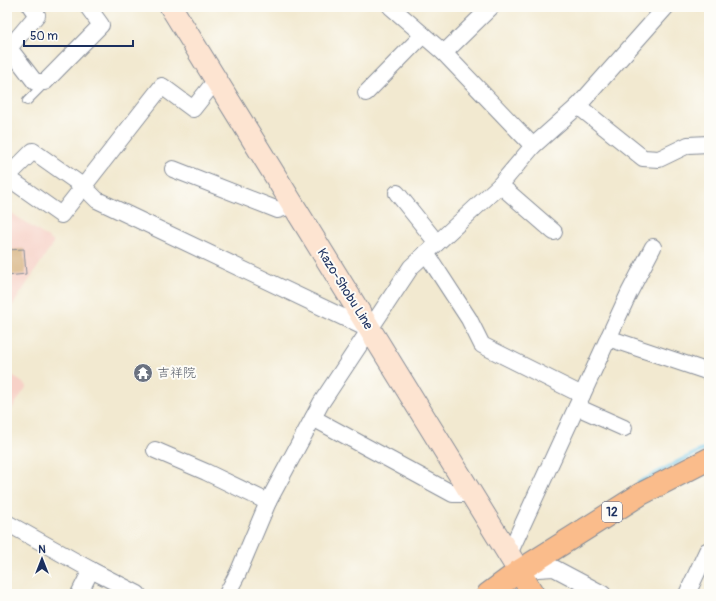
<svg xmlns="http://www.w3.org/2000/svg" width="716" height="601" viewBox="0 0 716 601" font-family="Pangolin,'Klee One',sans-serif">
	<rect width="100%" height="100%" fill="#fdfcf7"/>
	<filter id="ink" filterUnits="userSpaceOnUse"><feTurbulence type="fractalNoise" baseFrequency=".025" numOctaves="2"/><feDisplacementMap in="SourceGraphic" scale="8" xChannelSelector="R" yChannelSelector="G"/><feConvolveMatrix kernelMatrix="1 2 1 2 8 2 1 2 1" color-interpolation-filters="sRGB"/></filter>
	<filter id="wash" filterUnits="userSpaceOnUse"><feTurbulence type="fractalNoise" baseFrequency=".012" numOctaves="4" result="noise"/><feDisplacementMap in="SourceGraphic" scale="16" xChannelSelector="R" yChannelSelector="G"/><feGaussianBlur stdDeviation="0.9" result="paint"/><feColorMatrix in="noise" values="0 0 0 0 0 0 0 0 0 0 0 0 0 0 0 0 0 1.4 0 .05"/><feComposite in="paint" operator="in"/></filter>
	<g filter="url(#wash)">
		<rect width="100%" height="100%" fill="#f2e9d0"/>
		<g fill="#f7d1c7">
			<path d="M7 210 54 242 7 314Z"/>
			<path d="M7 371 27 386 7 416Z"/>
		</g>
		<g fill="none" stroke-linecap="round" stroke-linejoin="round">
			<path stroke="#65c0e3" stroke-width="4.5" d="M639 483 678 462 709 447"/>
		</g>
		<g id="blocks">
			<path fill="#d8b585" d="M24 249 26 274 7 276V250Z"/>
		</g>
	</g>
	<g filter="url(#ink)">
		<use href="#blocks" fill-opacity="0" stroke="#868c97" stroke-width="1"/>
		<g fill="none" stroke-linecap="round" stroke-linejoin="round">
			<g stroke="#868c97" stroke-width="10">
				<path id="service" d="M27 101 40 88V82"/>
			</g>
			<g stroke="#868c97" stroke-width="18">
				<g id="minor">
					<path d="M31 7 37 15 9 48 35 82H45L101 25 88 7"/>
					<path d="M391 7 444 53 533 146"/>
					<path d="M444 53 491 7"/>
					<path d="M216 80 193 109 162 86 61 215 7 177 33 151 84 187 97 200 370 330"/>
					<path d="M366 93 423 35"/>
					<path d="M578 106 666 7"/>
					<path d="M173 169 278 210 293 205"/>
					<path d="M500 185 554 232"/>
					<path d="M397 193 437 243"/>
					<path d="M426 253 469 319 482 345 582 395"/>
					<path d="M608 338 709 372"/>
					<path d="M577 407 624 428"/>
					<path d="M313 418 453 494H471"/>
					<path d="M155 450 206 472 268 502"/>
					<path d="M7 523 91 570 138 594"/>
					<path d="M509 554 629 293 653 247"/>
					<path d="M521 570 554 568 603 594"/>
					<path d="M79 594 91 570"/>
					<path d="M227 594 238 573 268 502 321 403 411 267 500 185 533 146 578 106 643 158 659 159 688 145 709 144"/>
					<path d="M687 594 707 551H709"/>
				</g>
			</g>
			<g stroke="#868c97" stroke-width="24">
				<path id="secondary" d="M171 7 519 571"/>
			</g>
			<g stroke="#868c97" stroke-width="24">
				<g id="primary">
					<path d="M519 571 533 594"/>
					<path d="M488 594 519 571 641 494 709 459"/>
				</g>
			</g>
			<use href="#service" stroke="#fff" stroke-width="8"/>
			<use href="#minor" stroke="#fff" stroke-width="16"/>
			<use href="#secondary" stroke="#fde4d1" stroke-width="22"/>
			<use href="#primary" stroke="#fabc8b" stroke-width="22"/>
		</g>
	</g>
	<defs>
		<g id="temple-disc" transform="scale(1)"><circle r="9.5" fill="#6b7280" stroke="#fdfcf7"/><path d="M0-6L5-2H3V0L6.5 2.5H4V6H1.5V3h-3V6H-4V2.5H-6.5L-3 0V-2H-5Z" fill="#fff"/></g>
	</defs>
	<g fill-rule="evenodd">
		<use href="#temple-disc" x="143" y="373"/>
	</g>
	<g text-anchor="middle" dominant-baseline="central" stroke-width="4" stroke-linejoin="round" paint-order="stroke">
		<rect fill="#fdfcf7" stroke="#5f6c8c" stroke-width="1" x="602" y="502" width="20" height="20" rx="3"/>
		<g font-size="12" font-weight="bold" fill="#1b2f5e">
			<text x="612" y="512">12</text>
		</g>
		<g font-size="13" fill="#1b2f5e" stroke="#fdfcf7">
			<text transform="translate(345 289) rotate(58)">Kazo-Shobu Line</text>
		</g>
		<g font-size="13" fill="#5b616d" stroke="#fdfcf7" text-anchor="start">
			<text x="157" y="373">吉祥院</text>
		</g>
	</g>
	<rect width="716" height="601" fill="none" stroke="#fdfcf7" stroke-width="24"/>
	<g transform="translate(42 559)" stroke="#fdfcf7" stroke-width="3" paint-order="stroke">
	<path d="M0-3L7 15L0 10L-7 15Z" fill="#1b2f5e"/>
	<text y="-6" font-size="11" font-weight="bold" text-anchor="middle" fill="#1b2f5e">N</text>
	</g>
	<path d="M24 40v6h109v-6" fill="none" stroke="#1b2f5e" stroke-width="2"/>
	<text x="30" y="40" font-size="12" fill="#1b2f5e" stroke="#fdfcf7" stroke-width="3" paint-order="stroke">50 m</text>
</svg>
